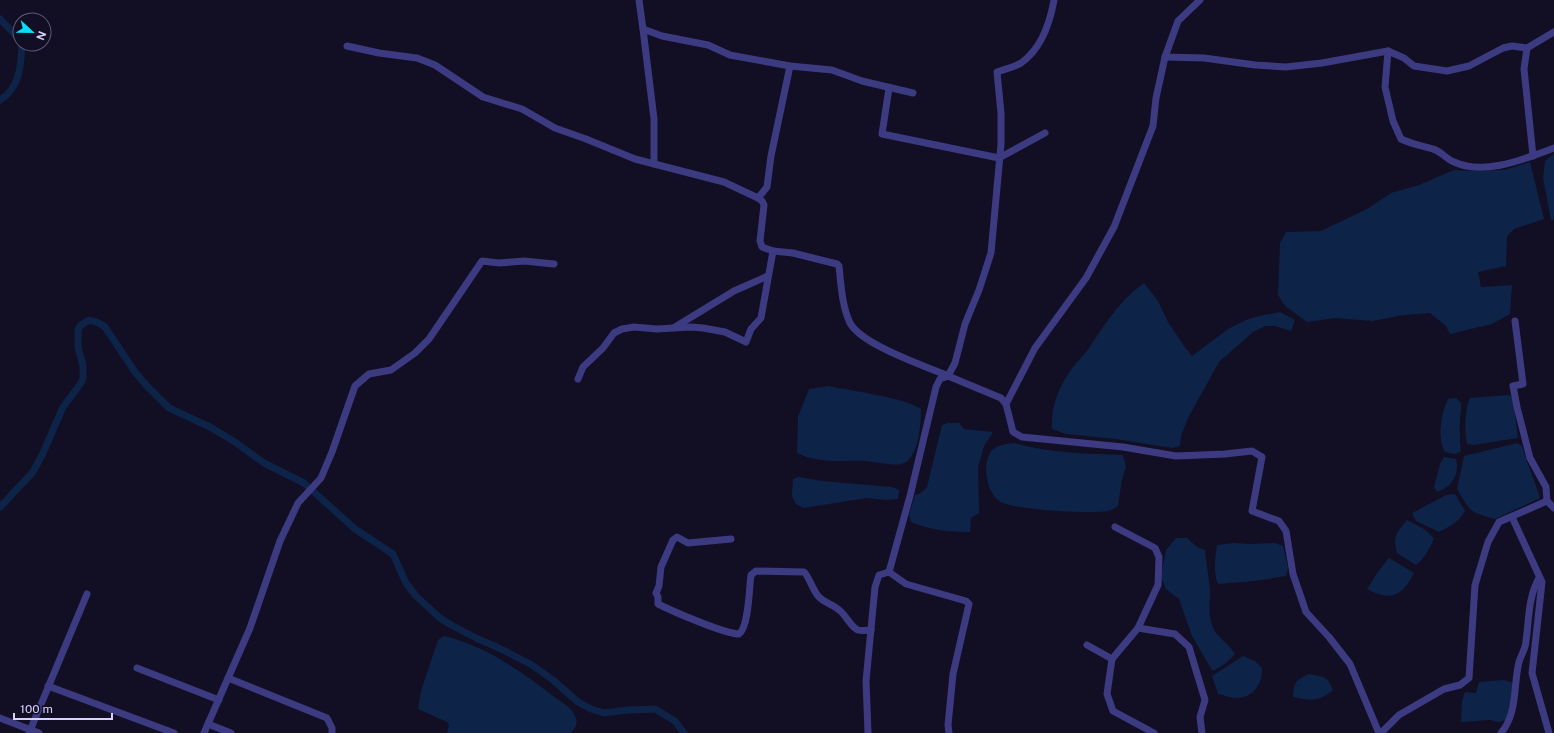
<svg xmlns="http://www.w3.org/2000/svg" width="1554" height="733" viewBox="0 0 1554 733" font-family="'Public Sans',sans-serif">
	<rect width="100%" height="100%" fill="#120e23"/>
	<g fill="#0d2448">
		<path d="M1554 154V220H1551L1543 178 1545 161Z"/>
		<path d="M1530 162 1544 219 1514 229 1507 236 1506 266 1478 272 1481 287 1512 285 1510 314 1492 324 1450 334 1446 326 1430 313 1404 315 1372 321 1335 318 1307 322 1285 306 1278 295 1280 243 1286 232 1321 231 1367 209 1391 193 1419 185 1454 170 1473 171 1505 170Z"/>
		<path d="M1144 283 1158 301 1168 322 1184 346 1192 356 1228 329 1246 320 1259 316 1280 312 1295 320 1291 331 1275 326H1265L1253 332 1219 362 1188 418 1181 436 1180 446 1172 448 1116 439 1066 434 1052 429C1050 405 1062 380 1077 362 1081 357 1086 353 1089 348 1106 323 1119 301 1144 283Z"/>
		<path d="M828 386C849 390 906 398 921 409 921 422 919 450 909 459 908 461 903 464 901 464 894 466 875 462 867 461 844 460 818 464 797 453L798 417 809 389Z"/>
		<path d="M1509 395 1513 399 1518 438 1473 445 1467 444C1464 432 1465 408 1470 398Z"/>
		<path d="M1456 398 1461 403C1462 410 1460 415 1460 422 1459 432 1460 441 1461 451L1455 454 1445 452C1437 438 1441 413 1448 399Z"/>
		<path d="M948 423H959L964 429 993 432 984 446 978 467 979 513 971 518 970 532C949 532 931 530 911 522L909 515 915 495 921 493 927 487 942 425Z"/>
		<path d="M1014 443C1049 453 1088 454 1123 455L1126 467 1122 479 1118 506C1115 508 1111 511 1107 511 1091 514 1011 510 999 501 987 492 982 466 990 453 994 445 1006 444 1014 443Z"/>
		<path d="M1517 443 1522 446C1527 464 1535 480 1540 498L1495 519C1469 512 1470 511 1457 489L1464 456Z"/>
		<path d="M1444 457 1456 459C1460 474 1452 487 1437 492L1434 487 1440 464Z"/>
		<path d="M799 477 822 481 892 487 899 490 898 499 887 500 866 498 804 508 796 504 792 496 793 479Z"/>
		<path d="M1455 494 1465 511C1460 521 1449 527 1439 532L1416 521 1412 513 1446 495Z"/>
		<path d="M1407 520 1424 529 1434 538C1430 548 1425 558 1416 565L1397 553C1393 536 1396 533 1407 520Z"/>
		<path d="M1176 538H1187L1197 547 1205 550C1206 563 1209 577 1210 590 1210 602 1208 614 1212 625 1216 638 1229 643 1235 654L1226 663 1215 670H1212L1192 636 1179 599 1166 589 1161 577 1166 550Z"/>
		<path d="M1233 543 1250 544 1275 543 1283 546 1288 568 1286 576 1255 581 1218 584C1213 572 1215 558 1217 545Z"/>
		<path d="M1389 558 1414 573C1402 596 1391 602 1367 589L1378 572Z"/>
		<path d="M444 636C484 645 521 671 553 696 561 702 574 708 576 719 578 724 574 729 571 733H447L449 725 447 722 418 709 421 691 438 640Z"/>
		<path d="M1243 656 1255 661 1262 668C1263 682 1254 698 1237 698 1231 698 1224 695 1218 694L1212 676Z"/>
		<path d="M1309 674C1324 677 1327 675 1333 690 1319 702 1311 701 1293 697 1294 683 1295 680 1309 674Z"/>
		<path d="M1504 680 1514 683V692L1506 720 1499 722 1490 720 1461 722 1462 701 1465 692 1476 693 1479 682Z"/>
	</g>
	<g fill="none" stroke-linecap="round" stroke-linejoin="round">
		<g stroke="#0d2448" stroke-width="7">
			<path d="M0 19 20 40"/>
			<path d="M0 100C20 88 21 65 22 44"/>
			<path d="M0 507 33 472 43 453 63 407 81 383 83 378V366L78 347V330L80 326 89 320 99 323 105 327 135 372 145 384 169 408 210 427 235 442 264 463 304 483 355 529 393 554 406 583 416 596 440 618 451 625 478 639 497 647 532 665 553 680 578 702 591 709 604 713 628 710 655 709 675 721 684 733"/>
		</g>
		<g stroke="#3c3a81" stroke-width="7">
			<path d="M639 0 643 29 662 36 708 45 730 55 790 66 832 70 862 81 913 93"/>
			<path d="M1054 0C1050 23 1041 49 1021 63 1015 67 1004 69 997 72L1001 113V144L991 253 979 290 965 324 955 363 948 376 1001 398 1006 404 1013 432 1022 437 1123 447 1176 456 1225 454 1252 451 1262 457 1252 511 1279 521 1286 531 1293 574 1306 612 1329 637 1350 664 1379 733"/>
			<path d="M643 29 654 119V164"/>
			<path d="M347 46 379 53 417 58 435 65 483 97 522 109 555 128 586 139 635 159 724 182 758 198 762 201 764 205 760 241 762 247 773 251 793 253 837 264 839 266C841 285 842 306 850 323 862 345 925 366 948 376L940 379 936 387 910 496 889 572 906 584 966 601 969 604 953 674 948 725 949 733"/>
			<path d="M1388 51 1385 87 1393 121 1401 139C1414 145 1420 145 1433 149 1441 151 1446 159 1454 162 1485 176 1524 159 1554 148"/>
			<path d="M1165 57 1204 58 1255 65 1286 67 1322 63 1388 51 1404 58 1414 66 1447 71 1469 66 1503 48 1512 46 1527 48"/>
			<path d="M889 88 882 134 999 158 1045 133"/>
			<path d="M1533 156 1524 69 1527 48 1554 32"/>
			<path d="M758 198 767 187 771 156 790 66"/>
			<path d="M1515 321 1523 384 1513 386 1517 407 1530 458 1546 487 1547 501 1554 508"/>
			<path d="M675 327 734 291 768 276"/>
			<path d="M578 379 583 367 603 348 614 333 622 329 634 327 657 329 691 327 703 328 725 332 746 342 751 329 761 318 773 251"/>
			<path d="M1006 404 1035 348 1086 278 1114 227 1153 126 1156 98 1165 57 1178 21 1200 0"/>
			<path d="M1512 517 1542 582 1532 673 1549 733"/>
			<path d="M731 539 688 543 677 537 673 540 661 567 659 586 656 593 658 597V604C672 611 725 634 739 634 749 627 749 588 751 575L756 571 804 572C808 575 813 590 818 596 824 603 833 604 839 610 846 615 849 624 856 629 860 632 866 630 871 630"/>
			<path d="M1138 628 1175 634 1189 647 1205 700 1200 717 1202 733"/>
			<path d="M1087 645 1112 659 1107 694 1113 711 1154 733"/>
			<path d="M1112 659 1138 628 1158 585 1159 557 1155 548 1115 527"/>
			<path d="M137 668 219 700"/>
			<path d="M228 678 327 718 332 728V733"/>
			<path d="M48 686 174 733"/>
			<path d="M0 718 39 733"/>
			<path d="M208 724 231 733"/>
			<path d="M29 733 87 594"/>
			<path d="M204 733 250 628 280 541 298 503 321 478 332 452 355 386 369 374 391 370 415 353 429 339 482 261 499 263 524 261 554 264"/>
			<path d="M868 733 866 681 875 587 879 575 889 572"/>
			<path d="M1381 733 1399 715 1444 689 1460 685 1469 678 1475 585 1488 542 1499 522 1547 501"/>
			<path d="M1501 733C1518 713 1513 686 1519 662 1521 655 1526 648 1526 641 1529 620 1528 597 1539 578"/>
		</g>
	</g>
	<g transform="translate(32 32) rotate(112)"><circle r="19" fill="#120e23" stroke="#605c7b"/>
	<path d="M0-3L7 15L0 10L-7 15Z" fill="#04e1f7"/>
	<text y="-6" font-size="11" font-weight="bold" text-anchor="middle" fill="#d6d1fe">N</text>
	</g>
	<path d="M14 713v6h98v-6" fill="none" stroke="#d6d1fe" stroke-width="2"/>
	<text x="20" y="713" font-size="12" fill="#d6d1fe" stroke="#120e23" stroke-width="3" paint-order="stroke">100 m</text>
</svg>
